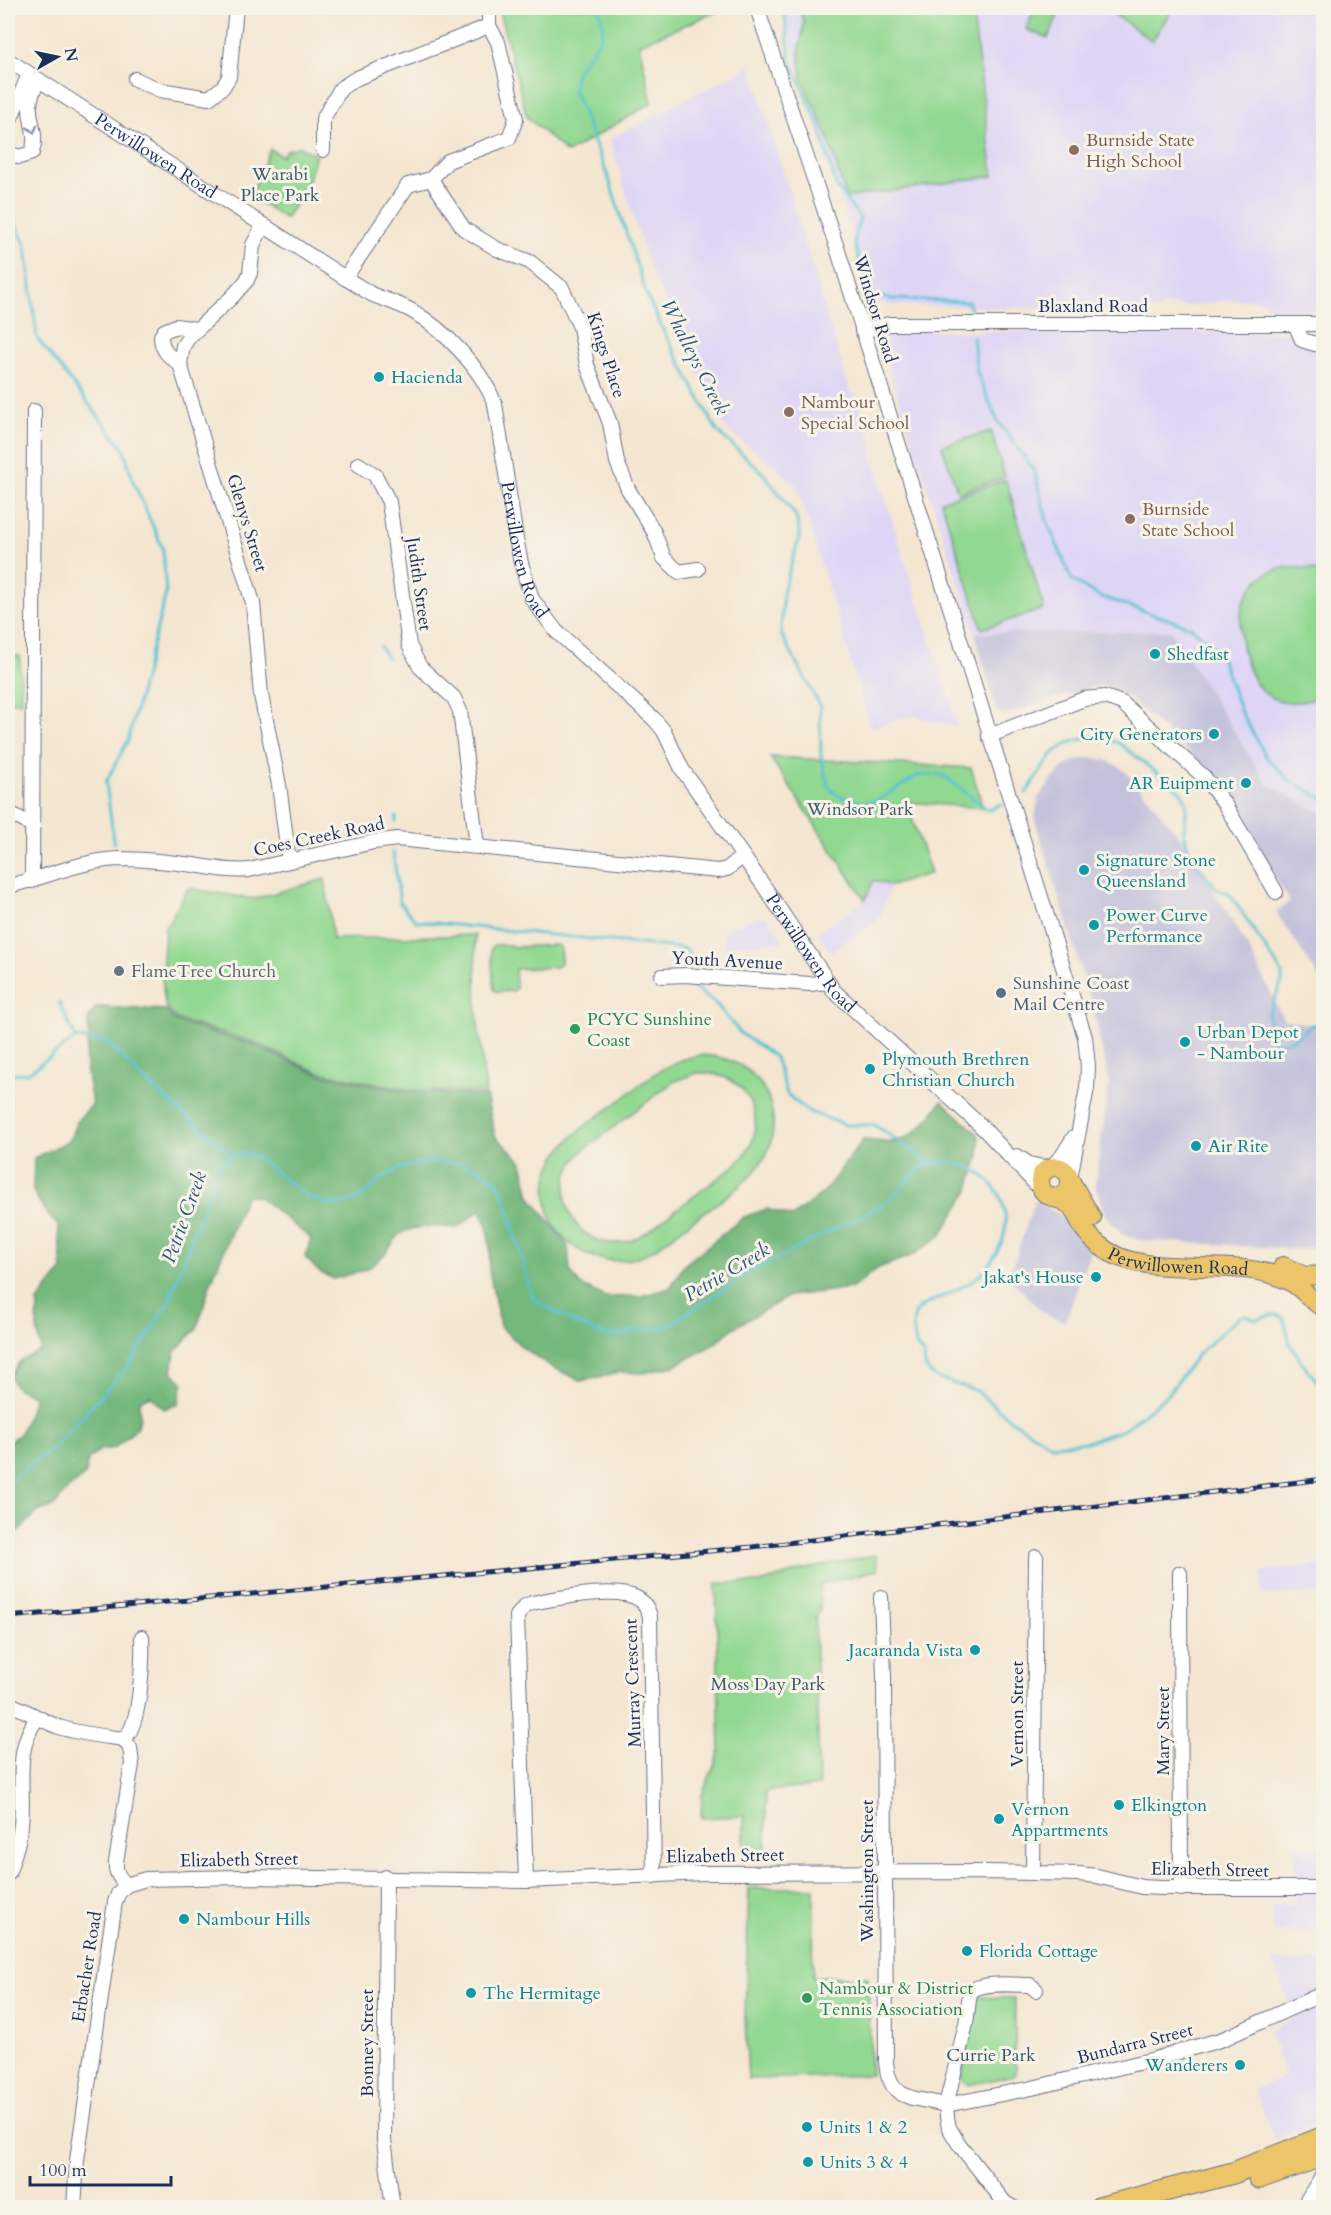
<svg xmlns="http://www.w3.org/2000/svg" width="1331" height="2215" viewBox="0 0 1331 2215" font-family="Cardo,serif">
	<rect width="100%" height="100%" fill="#f7f3e8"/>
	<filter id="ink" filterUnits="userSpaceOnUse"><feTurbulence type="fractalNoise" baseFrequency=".0167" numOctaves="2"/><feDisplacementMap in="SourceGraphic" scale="12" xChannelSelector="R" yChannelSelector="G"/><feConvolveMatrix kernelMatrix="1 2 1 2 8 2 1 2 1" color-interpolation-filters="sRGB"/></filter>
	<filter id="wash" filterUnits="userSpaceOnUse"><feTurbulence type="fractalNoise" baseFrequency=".008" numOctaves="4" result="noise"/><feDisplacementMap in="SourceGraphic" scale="24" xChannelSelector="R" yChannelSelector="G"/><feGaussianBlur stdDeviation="1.35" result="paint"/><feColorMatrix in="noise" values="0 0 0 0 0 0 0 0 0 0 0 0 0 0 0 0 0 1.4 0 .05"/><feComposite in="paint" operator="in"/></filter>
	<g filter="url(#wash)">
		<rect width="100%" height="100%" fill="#f4e6d1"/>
		<g fill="#ded5f5">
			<path d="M780 8H1323V313L1314 310H1272L1265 302 1252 300H1225L1192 306H1166L1157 310 888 305 879 302 870 292Z"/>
			<path d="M751 66 850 391 856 395 872 443V457L958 727 912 716 871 728 798 488 770 462 725 429 646 259 610 139Z"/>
			<path d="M895 331 1323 333V814L1268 785 1171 631 975 633 885 357 884 345 888 335Z"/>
			<path d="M873 879 891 886 879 919 831 952 818 933 865 900Z"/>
			<path d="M766 916 784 941 724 946 725 929Z"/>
			<path d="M1323 1564V1593L1262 1595 1261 1572Z"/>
			<path d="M1294 1846H1323V1932H1273V1904H1295Z"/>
			<path d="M1272 1960 1323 1961V2118L1320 2122 1274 2139 1255 2090 1286 2076 1269 2031 1295 2018Z"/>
		</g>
		<g fill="#c3c1db">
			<path d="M1171 631 1268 785 1323 814V983L1276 912 1290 901 1210 771 1129 698 1110 686H1096L1006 714 996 711 975 633Z"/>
			<path d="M1090 758 1106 760 1120 767 1132 778 1185 843 1247 945 1284 1020 1323 1027V1246L1299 1249 1138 1240 1122 1234 1106 1215 1095 1185 1109 1083 1094 1012 1035 820 1038 798 1051 781 1062 769 1074 761Z"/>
			<path d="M1035 1200 1058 1213 1082 1243 1091 1249 1065 1322 1047 1315 1040 1310 1009 1277Z"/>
		</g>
		<g fill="#91d891" stroke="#568478" stroke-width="1.5" fill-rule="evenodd">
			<path d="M498 8H726L639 44 652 103 567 153 527 117Z"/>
			<path d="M799 8H972L993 176 846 198 828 137 802 79 799 53 804 23Z"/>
			<path d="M1035 8H1061L1048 38 1026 29Z"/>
			<path d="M1117 8H1173L1152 41 1113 13Z"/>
			<path d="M299 147 316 155C312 170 307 186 299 199 294 207 289 211 286 219L250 196 270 149 282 156 286 150Z"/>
			<path d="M991 431 1005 477 958 493 942 446Z"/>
			<path d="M1006 480 1044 609 982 629 941 501Z"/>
			<path d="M1287 567 1312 569 1323 576V696C1306 703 1282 706 1266 694 1242 676 1233 619 1247 595 1256 579 1270 569 1287 567Z"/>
			<path d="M8 656H20L21 702H8Z"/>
			<path d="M770 757 971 768 983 808 906 802 931 873 891 886 874 880 865 900Z"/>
			<path d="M325 879 333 939 475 935 477 1015 486 1092 410 1090 318 1072 253 1042 176 1019 165 1005 162 978 165 928 188 888 254 899Z"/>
			<path d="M494 945H509L514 947 556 945 560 947 561 963 556 967 515 969 516 988 513 991 497 992 494 990 491 949Z"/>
			<path d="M701 1055C724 1056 746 1064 760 1083 769 1095 774 1111 773 1126 772 1172 728 1194 695 1219 674 1234 653 1256 626 1260 604 1263 583 1256 567 1241 556 1231 549 1217 547 1202 539 1150 588 1125 623 1098 647 1080 669 1059 701 1055ZM697 1073C752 1070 776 1130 734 1166 713 1182 692 1198 671 1213 658 1223 645 1236 629 1241 573 1256 543 1185 585 1149L673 1082Z"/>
			<path d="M876 1555 878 1570 820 1584V1611L815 1618 819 1786 766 1791V1857L744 1858V1816L701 1818 702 1795 720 1751 716 1583H760L806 1569Z"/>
			<path d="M749 1888H814L813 1977H868L871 2075 748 2079 745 2018Z"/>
			<path d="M977 1997 1015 1998V2075L968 2085 961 2079Z"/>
		</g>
		<path fill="#74b87b" stroke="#48746c" stroke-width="1.5" d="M96 1007 166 1010 175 1021 252 1044 318 1074 410 1092 486 1095 495 1136 522 1162 530 1196 568 1246 570 1271 580 1285 606 1297 641 1296 670 1288 684 1265 744 1217 767 1209 792 1217 824 1192 863 1140C872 1140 882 1143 891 1142 914 1141 930 1117 942 1101L979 1135V1156L968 1192 940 1236 913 1255 878 1268 852 1288 789 1296 733 1328 713 1345 674 1366 643 1373 620 1372 581 1381 552 1367 524 1349 500 1326 489 1270 490 1248 487 1226 480 1210 457 1228C443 1226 409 1225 398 1236 389 1248 383 1258 370 1267 360 1273 345 1275 334 1279L319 1272 305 1257 311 1239 259 1197 246 1195 210 1285 197 1328 175 1352 172 1372 183 1383 178 1404 164 1409 150 1396 139 1401 140 1417 136 1429 114 1448 100 1450 88 1460 86 1474 68 1489 54 1506 39 1511 13 1536 8 1544V1442L20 1434 35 1397 18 1389 9 1377 20 1361 41 1350 37 1328 38 1301 62 1270 58 1225 46 1213 33 1191 34 1158 69 1141 77 1121 92 1105 85 1060 89 1035 88 1020Z"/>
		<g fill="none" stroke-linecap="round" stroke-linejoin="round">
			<g stroke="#58c2d3" stroke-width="3">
				<path d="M598 8C614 44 586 48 575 76 574 80 574 86 574 91L607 174 647 296 663 330 717 431 764 474 796 516 800 535 783 592 781 634 820 706 821 757 828 786 837 795 860 803 875 802 919 775H943L988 810 1002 804"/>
				<path d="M784 8 790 60 820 128 836 186 860 218 854 242 866 286 876 296 892 299 969 302 970 309"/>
				<path d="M8 206 26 246 37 338 124 449 133 481 163 549 166 593 128 740 106 782 114 843"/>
				<path d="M973 337 977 373 997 420 1034 470 1047 521 1072 580 1099 596 1191 627 1219 652 1241 712 1267 758 1289 780 1324 799"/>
				<path d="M380 646 387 658"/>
				<path d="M1026 793 1053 753 1068 743 1094 736 1119 743 1181 792 1187 803 1184 833 1190 856 1218 890 1229 893 1282 973V982L1268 1015 1273 1042C1291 1044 1298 1037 1311 1025H1324"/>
				<path d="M396 821V817"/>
				<path d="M393 852 400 903 416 921 679 948 687 950 690 955V964"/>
				<path d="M689 984 717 1005 740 1033 775 1057 787 1094 807 1111 846 1125H875L931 1164"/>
				<path d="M59 1003 76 1038"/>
				<path d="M8 1074 28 1073 76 1038 108 1042 142 1078 232 1155"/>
				<path d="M8 1481 53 1448 129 1365 168 1304 218 1168 232 1155 245 1153 258 1158 308 1197 328 1204H342L356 1200 369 1191 380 1179 398 1169 418 1164 440 1162 462 1164 480 1169 497 1181 505 1197 533 1299 573 1322 607 1336 668 1326 754 1270 876 1208C886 1202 894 1196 901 1188 909 1180 914 1171 925 1166 968 1149 1015 1189 1004 1235 1001 1247 992 1261 984 1271 971 1286 939 1297 921 1307L915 1314 913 1325 914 1335 917 1347 924 1355 925 1366 931 1374 940 1379 977 1391 1012 1421 1052 1445 1087 1442 1123 1430 1167 1395 1198 1354 1234 1321 1243 1315C1250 1315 1252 1320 1258 1319 1269 1317 1273 1311 1284 1318L1290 1344 1307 1370 1324 1388"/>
			</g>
		</g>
	</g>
	<g filter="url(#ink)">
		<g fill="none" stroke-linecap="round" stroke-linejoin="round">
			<g stroke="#676f86" stroke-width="16">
				<g id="minor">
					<path d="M757 8 838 251 1085 1037 1088 1066 1087 1088 1070 1178"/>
					<path id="s1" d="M8 60 345 278C354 283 364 290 373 295 386 300 400 304 412 311 446 331 481 368 495 404L516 538 521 563 532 599 556 631 654 719 664 731 682 769 768 892 834 991 983 1128 1044 1193"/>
					<path d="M135 79 160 90 209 98 223 87 229 77 236 8"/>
					<path d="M8 125 29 74"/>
					<path d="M8 150 9 153 19 157 32 153C41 124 18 115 39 80"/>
					<path d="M323 150V119L341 88 357 78 489 26"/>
					<path d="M431 179 464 229 497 249 530 262 562 288 580 327 587 365 610 423 617 462 628 489 654 532 664 558 679 572 698 569"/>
					<path d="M263 226 253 245 250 273 247 280 233 296 189 337 183 346 180 364 253 603 261 695 279 785 289 861"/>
					<path d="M345 278 408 185 431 179 448 161 509 138 516 119 498 42 489 26V8"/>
					<path d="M1298 324V331L1302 340 1315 344 1324 340"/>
					<path d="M862 331 889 324H1324"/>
					<path d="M180 364C169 357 161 350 161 336L164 331 176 326 196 329"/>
					<path d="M358 464 375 475 389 502 409 645 420 667 454 698 460 711 477 846"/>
					<path d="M989 736 1084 699 1105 697 1122 703 1204 777 1224 803 1276 892"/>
					<path d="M8 812 33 826"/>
					<path d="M32 881 34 411"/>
					<path d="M8 886C45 878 81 860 120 859 145 859 170 862 194 865 212 868 231 872 249 870L374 842 397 839 718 871 727 869 743 856"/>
					<path d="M662 976 685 975 810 984 827 982"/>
					<path d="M1017 1156 1029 1164 1048 1168"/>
					<path d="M1050 1168 1062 1156 1074 1137"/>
					<path d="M1180 1573 1181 1889"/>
					<path d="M881 1597 884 1676 886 2063 888 2075 893 2086 902 2094 912 2098 946 2105 1032 2088 1155 2059 1223 2039 1324 1993"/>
					<path d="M8 1704C26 1709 41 1721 59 1727 80 1734 103 1736 124 1739"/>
					<path d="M1033 1872 1036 1557"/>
					<path d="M8 1874C13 1858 20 1841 21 1824 25 1786 13 1753 37 1718"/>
					<path d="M386 1877 384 2140 393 2208"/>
					<path d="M526 1881 517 1616 525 1606 532 1603C556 1598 621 1585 640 1600 646 1604 648 1610 650 1616L654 1876"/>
					<path d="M126 1885 146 1879 240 1877 526 1881 704 1873 986 1872 1079 1874 1097 1876 1142 1887 1160 1888H1324"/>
					<path d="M74 2208 77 2160 115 1902 118 1894 126 1885C119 1877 115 1873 116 1862L132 1764 130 1748 124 1739C141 1725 143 1660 142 1637"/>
					<path d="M1014 2208 1005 2203 959 2144 949 2128 947 2117 946 2105 966 2024 970 1992C981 1981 1015 1985 1030 1985L1036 1990"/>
					<path d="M1302 2208 1324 2173"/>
				</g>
			</g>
			<g stroke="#676f86" stroke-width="20">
				<g id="major">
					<circle cx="1055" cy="1182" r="15"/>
					<path d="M1070 1180 1092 1218"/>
					<path id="s2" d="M1054 1198C1073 1202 1075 1214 1084 1229 1093 1242 1105 1251 1119 1257 1167 1276 1240 1257 1287 1280 1299 1285 1308 1297 1319 1305"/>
					<path d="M1283 1266 1304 1276 1324 1275"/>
				</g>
			</g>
			<g stroke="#676f86" stroke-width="23">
				<g id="highway">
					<path d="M1259 2178 1324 2155"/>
					<path d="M1099 2208 1233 2173 1324 2137"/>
				</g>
			</g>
			<use href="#minor" stroke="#fff" stroke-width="14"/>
			<use href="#major" stroke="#ecc569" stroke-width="18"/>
			<use href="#highway" stroke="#ecc569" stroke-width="21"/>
			<g stroke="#1b2f5e" stroke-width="5">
				<path id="rail" d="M8 1617 752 1547 1324 1479"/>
			</g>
			<use href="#rail" stroke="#f7f3e8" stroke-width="3" stroke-dasharray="9" stroke-linecap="butt"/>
		</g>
		<defs><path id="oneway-chevron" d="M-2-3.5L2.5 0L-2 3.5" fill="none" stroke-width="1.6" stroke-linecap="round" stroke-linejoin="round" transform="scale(1.5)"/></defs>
		<use stroke="#8d97ae" href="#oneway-chevron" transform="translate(33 129) rotate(75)"/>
	</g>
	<g fill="#8d6e63" stroke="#f7f3e8" stroke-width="2">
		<circle cx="1074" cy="150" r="6"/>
		<circle cx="789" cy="412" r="6"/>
		<circle cx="1130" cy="519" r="6"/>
	</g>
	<g fill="#0f9aa8" stroke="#f7f3e8" stroke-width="2">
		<circle cx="379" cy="377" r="6"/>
		<circle cx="1155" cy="654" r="6"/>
		<circle cx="1214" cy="734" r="6"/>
		<circle cx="1246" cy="783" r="6"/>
		<circle cx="1084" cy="870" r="6"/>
		<circle cx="1094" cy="925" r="6"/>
		<circle cx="1185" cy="1042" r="6"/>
		<circle cx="870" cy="1069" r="6"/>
		<circle cx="1196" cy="1146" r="6"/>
		<circle cx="1096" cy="1277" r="6"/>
		<circle cx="975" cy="1650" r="6"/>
		<circle cx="1119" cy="1805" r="6"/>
		<circle cx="999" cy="1819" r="6"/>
		<circle cx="184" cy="1919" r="6"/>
		<circle cx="967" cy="1951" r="6"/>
		<circle cx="471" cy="1993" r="6"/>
		<circle cx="1240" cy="2065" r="6"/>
		<circle cx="807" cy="2127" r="6"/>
		<circle cx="808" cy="2162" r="6"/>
	</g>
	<circle fill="#6b7280" stroke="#f7f3e8" stroke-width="2" cx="119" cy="971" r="6"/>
	<circle fill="#5c6f8a" stroke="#f7f3e8" stroke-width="2" cx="1001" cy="993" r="6"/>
	<g fill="#2e9e5b" stroke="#f7f3e8" stroke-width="2">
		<circle cx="575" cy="1029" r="6"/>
		<circle cx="807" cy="1998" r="6"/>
	</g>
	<g text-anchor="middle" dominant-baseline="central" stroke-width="6" stroke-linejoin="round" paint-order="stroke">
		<g font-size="18" fill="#785e54" stroke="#f7f3e8" text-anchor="start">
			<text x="1086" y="140">Burnside State<tspan x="1086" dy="21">High School</tspan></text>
			<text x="801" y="402">Nambour<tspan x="801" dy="21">Special School</tspan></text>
			<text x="1142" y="509">Burnside<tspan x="1142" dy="21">State School</tspan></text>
		</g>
		<g font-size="18" fill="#1b2f5e" stroke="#f7f3e8">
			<text stroke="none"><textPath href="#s1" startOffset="176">Perwillowen Road</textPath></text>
			<text x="1093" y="306">Blaxland Road</text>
			<text transform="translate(875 309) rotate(73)">Windsor Road</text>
			<text transform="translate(606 355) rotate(72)">Kings Place</text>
			<text transform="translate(247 523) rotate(73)">Glenys Street</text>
			<text stroke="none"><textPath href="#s1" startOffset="752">Perwillowen Road</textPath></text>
			<text transform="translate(419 584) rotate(82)">Judith Street</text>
			<text transform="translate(319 837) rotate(-12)">Coes Creek Road</text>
			<text stroke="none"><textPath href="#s1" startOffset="1256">Perwillowen Road</textPath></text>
			<text transform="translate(727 961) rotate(3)">Youth Avenue</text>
			<text stroke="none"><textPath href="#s2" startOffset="150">Perwillowen Road</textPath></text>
			<text transform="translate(633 1683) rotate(-92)">Murray Crescent</text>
			<text transform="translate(1017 1714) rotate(-90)">Vernon Street</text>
			<text transform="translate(1163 1731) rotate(-90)">Mary Street</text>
			<text transform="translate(725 1856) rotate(-1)">Elizabeth Street</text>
			<text transform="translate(239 1860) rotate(-1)">Elizabeth Street</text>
			<text transform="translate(1210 1870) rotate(1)">Elizabeth Street</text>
			<text transform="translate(867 1871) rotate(-90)">Washington Street</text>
			<text transform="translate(87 1967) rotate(-81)">Erbacher Road</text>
			<text transform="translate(367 2043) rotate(-90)">Bonney Street</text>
			<text transform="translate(1135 2044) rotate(-14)">Bundarra Street</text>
		</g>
		<g font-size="18" fill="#38596b" stroke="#f7f3e8">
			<text x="280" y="174">Warabi<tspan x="280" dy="21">Place Park</tspan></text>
			<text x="860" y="809">Windsor Park</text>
			<text x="768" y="1684">Moss Day Park</text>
			<text x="991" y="2055">Currie Park</text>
		</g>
		<g font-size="18" fill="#0d838f" stroke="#f7f3e8" text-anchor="start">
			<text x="391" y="377">Hacienda</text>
			<text x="1167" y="654">Shedfast</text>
			<text x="1202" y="734" text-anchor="end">City Generators</text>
			<text x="1234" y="783" text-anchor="end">AR Euipment</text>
			<text x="1096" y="860">Signature Stone<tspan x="1096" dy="21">Queensland</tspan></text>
			<text x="1106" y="915">Power Curve<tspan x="1106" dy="21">Performance</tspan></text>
			<text x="1197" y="1032">Urban Depot<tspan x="1197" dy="21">- Nambour</tspan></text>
			<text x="882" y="1059">Plymouth Brethren<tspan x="882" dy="21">Christian Church</tspan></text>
			<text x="1208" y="1146">Air Rite</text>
			<text x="1084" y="1277" text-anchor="end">Jakat's House</text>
			<text x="963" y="1650" text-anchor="end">Jacaranda Vista</text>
			<text x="1131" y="1805">Elkington</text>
			<text x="1011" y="1809">Vernon<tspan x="1011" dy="21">Appartments</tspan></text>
			<text x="196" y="1919">Nambour Hills</text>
			<text x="979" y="1951">Florida Cottage</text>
			<text x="483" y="1993">The Hermitage</text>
			<text x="1228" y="2065" text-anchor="end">Wanderers</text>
			<text x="819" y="2127">Units 1 &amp; 2</text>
			<text x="820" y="2162">Units 3 &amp; 4</text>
		</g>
		<g font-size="18" fill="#5b616d" stroke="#f7f3e8" text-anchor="start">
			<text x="131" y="971">FlameTree Church</text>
		</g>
		<g font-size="18" fill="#4e5e75" stroke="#f7f3e8" text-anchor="start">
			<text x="1013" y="983">Sunshine Coast<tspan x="1013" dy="21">Mail Centre</tspan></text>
		</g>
		<g font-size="18" fill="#27864d" stroke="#f7f3e8" text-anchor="start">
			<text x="587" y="1019">PCYC Sunshine<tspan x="587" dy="21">Coast</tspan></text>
			<text x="819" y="1988">Nambour &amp; District<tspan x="819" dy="21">Tennis Association</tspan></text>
		</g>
		<g font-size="20" font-style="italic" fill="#2a547b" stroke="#f7f3e8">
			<text transform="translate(695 357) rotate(63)">Whalleys Creek</text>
			<text transform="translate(184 1217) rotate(-70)">Petrie Creek</text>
			<text transform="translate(727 1272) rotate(-31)">Petrie Creek</text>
		</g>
	</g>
	<rect width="1331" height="2215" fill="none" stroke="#f7f3e8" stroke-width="30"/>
	<g transform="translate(57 57) rotate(81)" stroke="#f7f3e8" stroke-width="4.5" paint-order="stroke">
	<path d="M0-4.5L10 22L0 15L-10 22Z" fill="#1b2f5e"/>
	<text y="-9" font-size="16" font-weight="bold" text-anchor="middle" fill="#1b2f5e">N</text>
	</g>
	<path d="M30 2176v9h141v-9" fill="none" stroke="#1b2f5e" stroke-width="3"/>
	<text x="39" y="2176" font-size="18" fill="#1b2f5e" stroke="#f7f3e8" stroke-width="4.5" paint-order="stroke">100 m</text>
</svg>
